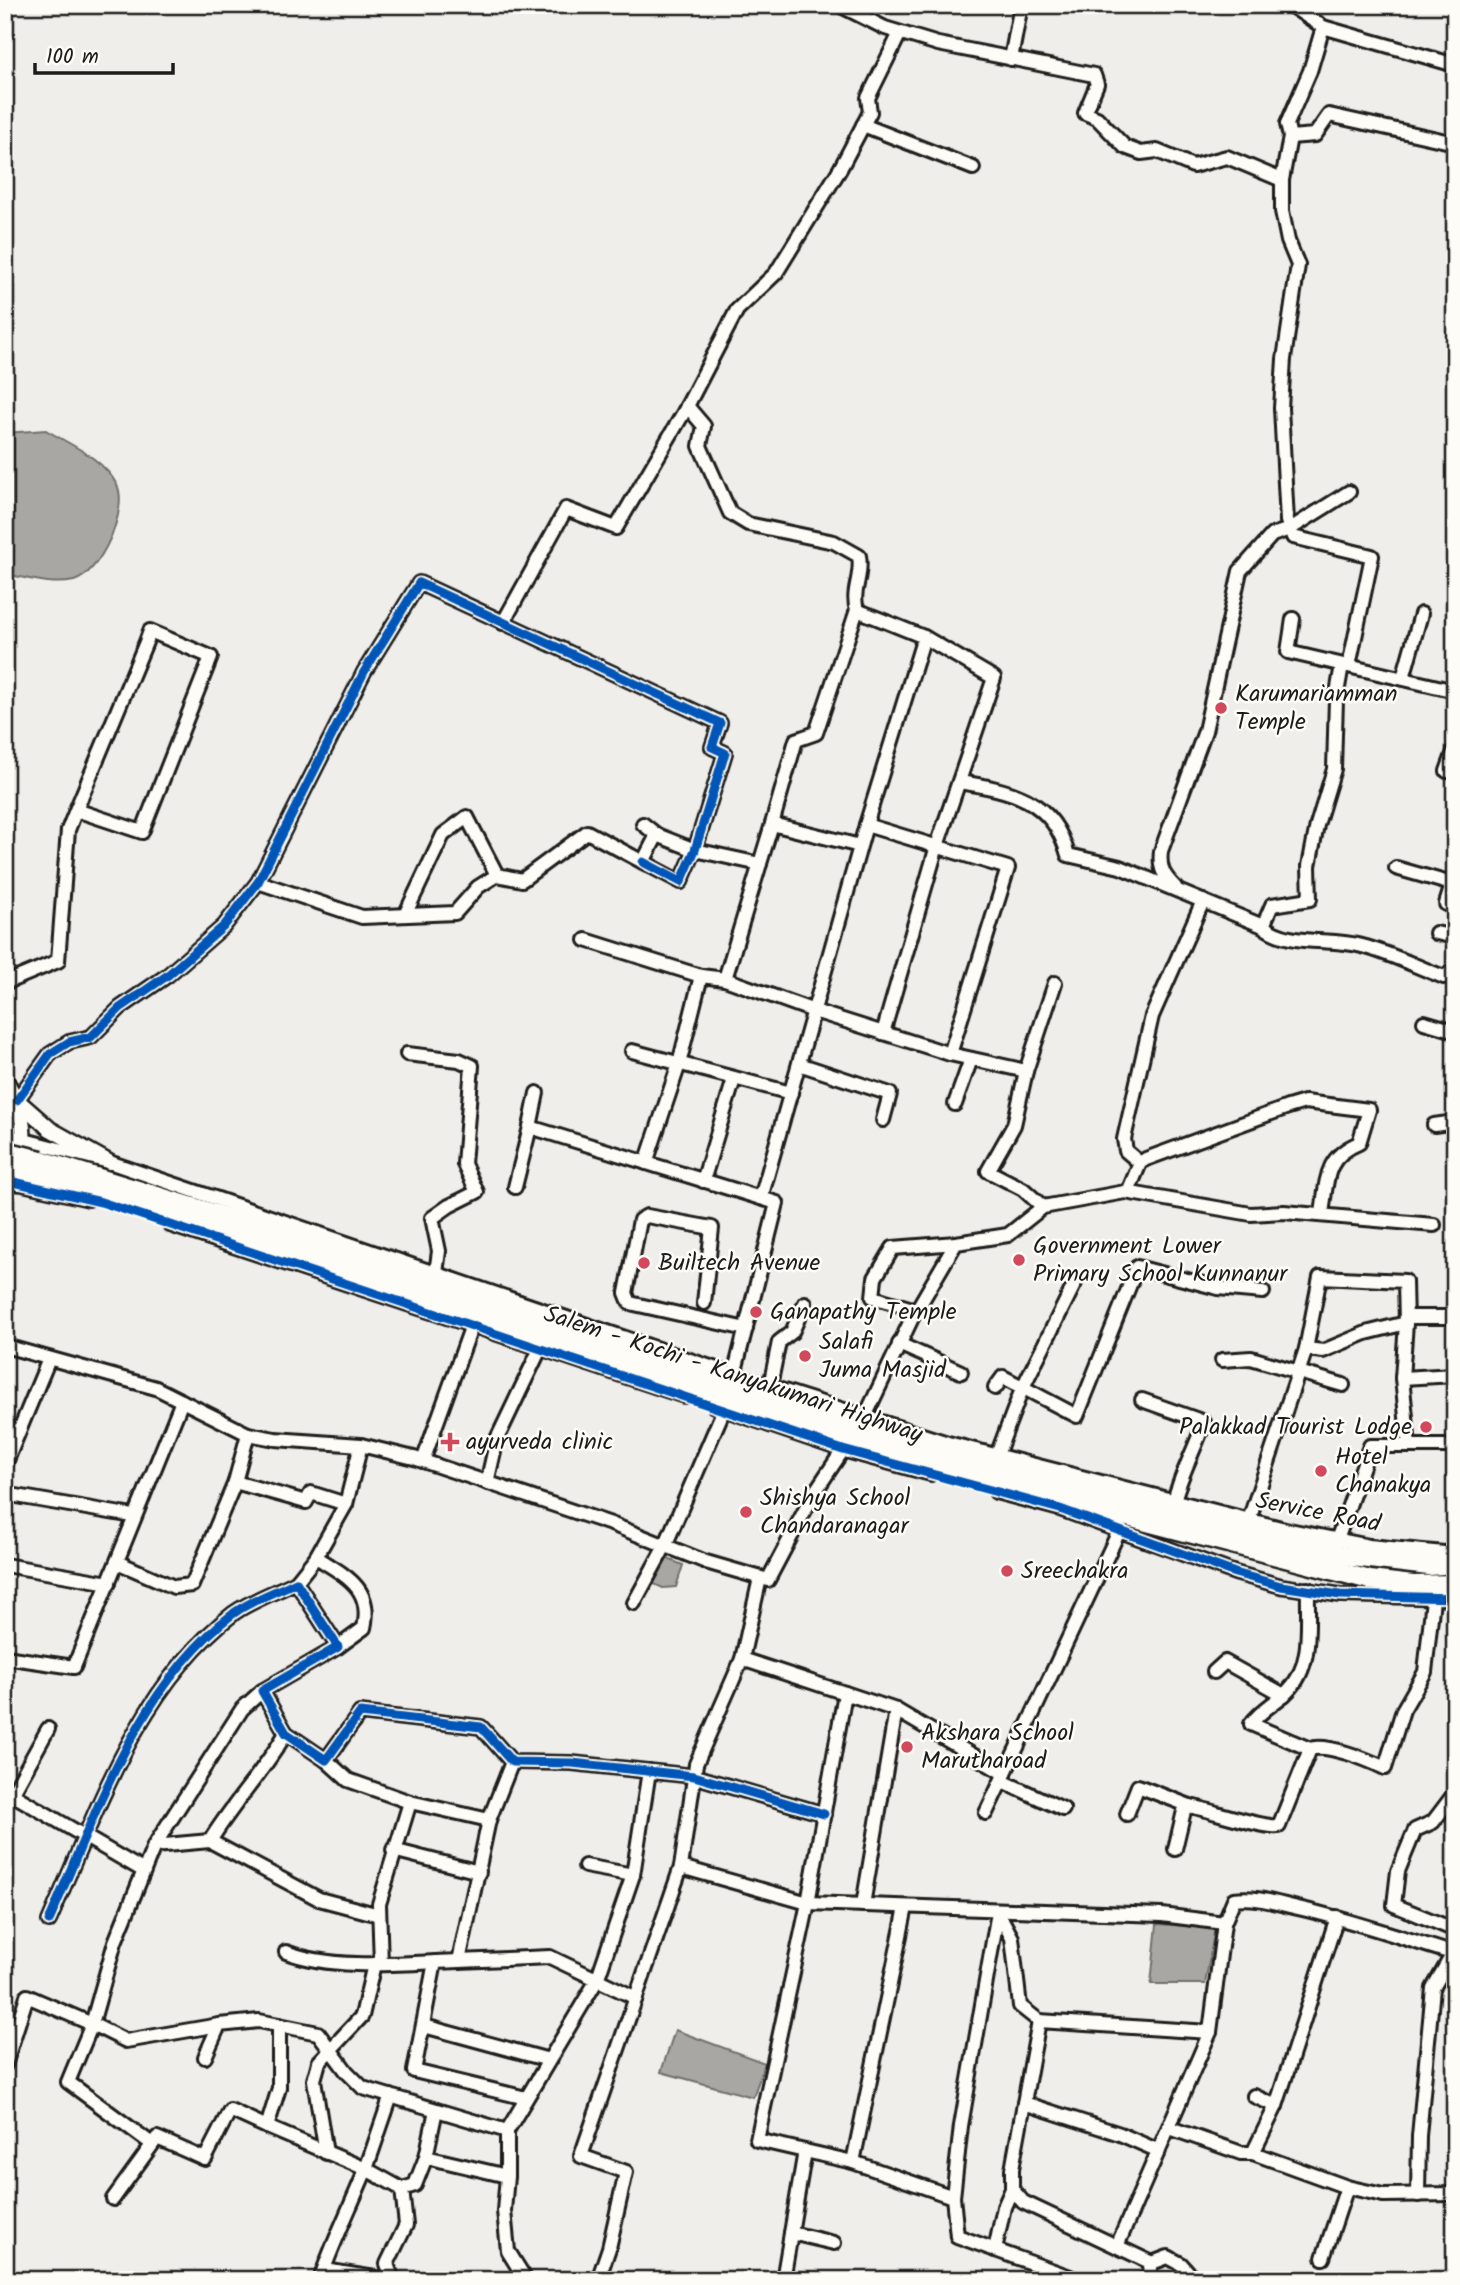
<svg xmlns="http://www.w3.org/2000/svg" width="1460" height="2285" viewBox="0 0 1460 2285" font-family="Kalam,sans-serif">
	<rect width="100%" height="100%" fill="#f0eeea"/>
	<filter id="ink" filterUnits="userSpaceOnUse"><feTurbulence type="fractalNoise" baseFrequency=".0143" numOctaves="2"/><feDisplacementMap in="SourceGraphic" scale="14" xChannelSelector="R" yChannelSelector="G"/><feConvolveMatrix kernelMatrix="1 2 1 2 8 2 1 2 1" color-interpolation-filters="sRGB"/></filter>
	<g filter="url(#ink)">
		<g fill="#a8a7a3" stroke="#706f6d" stroke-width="2">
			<path d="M46 430C71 445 103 458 117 485 129 509 100 574 74 581 51 586 28 578 5 574V433Z"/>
			<path d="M663 1557 683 1565 676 1587 663 1588 652 1583Z"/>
			<path d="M1157 1924 1215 1928 1205 1984H1151Z"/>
			<path d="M675 2030 765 2063 753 2097 661 2072Z"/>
		</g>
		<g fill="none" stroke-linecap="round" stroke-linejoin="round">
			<g stroke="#1c1c1c" stroke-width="18">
				<g id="minor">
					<path d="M839 5 885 28 938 44 1094 75 1097 84 1085 113 1097 118 1125 147 1141 153 1157 151 1193 166 1227 157 1282 180"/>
					<path d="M1290 5 1323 27"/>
					<path d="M1011 59 1021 5"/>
					<path d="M863 125 973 168"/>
					<path d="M1290 137 1315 135 1329 115 1455 143"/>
					<path d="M687 406 704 426 700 446 730 513 748 524 834 542 859 556C863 576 851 590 857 610"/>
					<path d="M1293 619 1288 652 1455 691"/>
					<path d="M503 623 566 509 616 528 684 412 737 310 776 273 840 169 870 112 868 98 900 33"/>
					<path d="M1349 666 1372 556 1293 537 1287 521 1281 408 1284 359 1298 265 1288 241 1282 211V180L1290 137 1287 124 1310 71 1323 27 1455 65"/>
					<path d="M1403 678 1421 614"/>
					<path d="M1447 771 1455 749"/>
					<path d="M959 782C1011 790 1053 799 1068 855L1120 867 1263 926 1272 905 1310 899 1309 866 1317 825 1334 769 1336 699 1342 665"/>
					<path d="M643 824 657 835"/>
					<path d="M772 824 796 740 816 733 857 610 924 637 866 825"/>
					<path d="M1396 868 1452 884"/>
					<path d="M1455 875 1446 904 1455 908"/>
					<path d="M258 882 362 917 455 913 478 887 497 875 522 880 587 832 643 862 657 835 695 850 760 864"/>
					<path d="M1175 887C1163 875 1159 868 1161 851L1205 731 1240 571 1272 535 1290 529 1349 492"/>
					<path d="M405 915 443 835 467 817 497 875"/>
					<path d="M1263 926C1289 947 1329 937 1362 946 1390 953 1417 967 1444 977L1455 969"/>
					<path d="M1436 933 1455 937"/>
					<path d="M586 940 701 976"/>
					<path d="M5 983 58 961 68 830 76 810 146 642 150 631 211 657 142 832 76 810"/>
					<path d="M1424 1022 1455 1031"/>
					<path d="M883 1033 937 846 994 678 924 637"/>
					<path d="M632 1051 791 1093"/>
					<path d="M407 1054 459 1060 472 1066 464 1164 477 1192 449 1206 432 1218 439 1251 436 1273"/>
					<path d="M950 1054 1026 1071 1055 983"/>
					<path d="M799 1064 890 1094 883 1120"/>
					<path d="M1026 1071 1014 1125 988 1171 1023 1189 1043 1207"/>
					<path d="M17 1100 50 1054 69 1042 91 1037 120 1008 168 975 224 926 258 882 364 672 419 583 720 723 712 747 725 753 695 850 681 882 643 862"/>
					<path d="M955 1104 971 1059"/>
					<path d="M1434 1125 1455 1122"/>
					<path d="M530 1127 537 1093"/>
					<path d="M5 1135 109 1162 734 1375 948 1443 1289 1530 1369 1546 1455 1554"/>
					<path d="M646 1163 679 1064 701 976 725 979"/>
					<path d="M1140 1163 1126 1151 1124 1139 1152 1016 1203 901"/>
					<path d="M5 1180 89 1199"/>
					<path d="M703 1181 734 1079"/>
					<path d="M515 1187 530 1127 777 1203 734 1375"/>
					<path d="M1128 1192 1140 1163 1146 1159 1288 1107 1305 1102 1369 1110 1359 1143C1324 1157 1327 1181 1322 1214"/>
					<path d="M761 1198 866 825 1008 868 950 1054 814 1011 725 979 772 824 860 846"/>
					<path d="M170 1225 684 1396"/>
					<path d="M704 1303 712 1228 647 1216 640 1220 626 1293 630 1303 746 1329"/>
					<path d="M916 1310 873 1297 875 1278 893 1248 956 1243"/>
					<path d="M1406 1317H1455"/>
					<path d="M899 1344 961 1372"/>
					<path d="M5 1346 156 1388 248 1434 275 1439 361 1445 414 1458 611 1524 706 1562 768 1580 813 1495 843 1450"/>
					<path d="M1306 1349 1323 1351 1366 1333 1406 1323"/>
					<path d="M1222 1360 1251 1358 1343 1385"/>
					<path d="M1402 1378 1455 1375"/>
					<path d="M770 1386 779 1342 792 1332 805 1303"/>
					<path d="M995 1388 1003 1377 1077 1416 1137 1267 1218 1288 1263 1292"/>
					<path d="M1142 1400 1204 1422C1195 1450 1181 1473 1174 1501"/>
					<path d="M714 1406 843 1450 931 1474"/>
					<path d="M865 1417 912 1318 956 1243 1008 1235 1043 1207 1125 1192 1251 1214 1284 1212 1434 1225"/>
					<path d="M997 1455 1022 1389 1075 1283"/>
					<path d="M423 1461 472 1325"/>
					<path d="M5 1465 49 1359"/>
					<path d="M235 1482 306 1502 311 1493 346 1504"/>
					<path d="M487 1483 497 1439 540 1349"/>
					<path d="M996 1492 1060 1509 1235 1573 1281 1586 1340 1595 1455 1598"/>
					<path d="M5 1494 133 1516"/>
					<path d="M1249 1520 1306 1349 1320 1277 1405 1281 1406 1323 1402 1378 1409 1446"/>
					<path d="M1337 1540 1370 1446H1455"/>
					<path d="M316 1557C346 1576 373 1588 364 1628L338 1647"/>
					<path d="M117 1562 174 1587 192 1585 235 1482 248 1434"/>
					<path d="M5 1565 109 1583"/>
					<path d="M760 1578 742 1659 845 1693"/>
					<path d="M296 1582 316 1557 346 1504 361 1445"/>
					<path d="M1308 1589C1307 1624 1314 1666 1287 1692 1274 1704 1261 1710 1251 1724L1310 1749"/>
					<path d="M634 1603 665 1546 724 1409"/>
					<path d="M5 1657 74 1667 182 1401"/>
					<path d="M742 1659 696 1764 681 1867 808 1903 757 2140 853 2162 953 2197 961 2126 998 1912"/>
					<path d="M1214 1672 1225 1662 1284 1695"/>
					<path d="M326 1760 348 1780 410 1802"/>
					<path d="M1005 1774 896 1710 845 1693 808 1903 1162 1915 1224 1923"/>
					<path d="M1002 1781 1063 1809"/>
					<path d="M5 1790 144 1871"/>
					<path d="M1455 1793 1433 1822 1415 1830 1398 1871 1394 1905 1455 1930"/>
					<path d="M12 1794 48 1729"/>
					<path d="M986 1813 1120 1529"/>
					<path d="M1127 1814 1138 1786 1190 1806"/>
					<path d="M210 1841 319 1899 379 1915"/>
					<path d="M154 1846 242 1709 262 1691"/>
					<path d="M1175 1849 1184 1811 1190 1806C1210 1810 1265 1829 1279 1826L1310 1749C1327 1743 1368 1760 1385 1768L1403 1710 1425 1672 1433 1599"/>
					<path d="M393 1850 479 1872"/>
					<path d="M585 1866 633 1875"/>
					<path d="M863 1905 896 1710"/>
					<path d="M998 1912 1012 1938 1020 2006 1039 2021"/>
					<path d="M49 1921C96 1814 137 1687 234 1613 252 1600 276 1592 296 1582L338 1647 262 1691 286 1733 326 1760 360 1713 481 1727 512 1762 572 1763 694 1776 824 1814"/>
					<path d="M286 1952C336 1971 406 1963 459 1961L489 1820 512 1762"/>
					<path d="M459 1961 550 1957 636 1998"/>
					<path d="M435 1962 414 2071 526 2098"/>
					<path d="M381 1964 379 1904 410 1802 489 1820"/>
					<path d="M279 2025V2088L267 2127 366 2169C351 2206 333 2242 320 2280"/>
					<path d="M424 2026 549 2060"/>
					<path d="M205 2057 219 2025 259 2021 318 2033 347 2072 363 2088 507 2131 597 1980 633 1875 649 1771"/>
					<path d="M5 2065 27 1996 92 2024 115 1942 154 1846 210 1841C233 1803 264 1771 286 1733"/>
					<path d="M391 2096 366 2169 402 2189 415 2185 426 2157 436 2110"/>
					<path d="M1254 2096 1276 2106 1253 2153 1347 2187 1383 2195 1455 2194"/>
					<path d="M1024 2103 1120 2134 1159 2151"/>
					<path d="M1276 2106 1337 1917"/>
					<path d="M1170 2128 1241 2153H1253"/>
					<path d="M152 2144 68 2082 92 2024 126 2041 219 2025"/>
					<path d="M326 2153 314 2080 319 2062 362 2016 374 1964"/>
					<path d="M426 2157 507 2176V2131"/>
					<path d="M853 2162 906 1907"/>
					<path d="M507 2176 504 2211 508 2251 526 2280"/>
					<path d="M1418 2195 1419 2136 1433 1988 1455 1950"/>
					<path d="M953 2197 957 2236 1070 2277"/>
					<path d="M113 2199 157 2138 205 2159 230 2110 267 2127"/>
					<path d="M791 2233 834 2243"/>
					<path d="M1117 2246 1210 2032"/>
					<path d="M995 2250 1004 2207 1012 2189"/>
					<path d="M1323 2258 1347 2187"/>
					<path d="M324 2270 388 2280"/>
					<path d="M393 2280 387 2264 406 2225 402 2189"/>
					<path d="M598 2280 609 2248 626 2172 581 2156 681 1867"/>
					<path d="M783 2280 805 2151"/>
					<path d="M1146 2280 1152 2263"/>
					<path d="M1195 2280 1181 2264 1168 2257 1152 2263 1023 2202 1012 2189V2169L1039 2021 1210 2032 1224 1923 1234 1899C1256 1896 1276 1903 1298 1908 1352 1920 1402 1938 1455 1954"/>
				</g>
			</g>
			<g stroke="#1c1c1c" stroke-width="19">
				<g id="major">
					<path d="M5 1079C29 1119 25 1138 18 1183"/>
					<path d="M17 1100 50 1129 109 1162"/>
					<path d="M5 1120 15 1109 17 1100"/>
				</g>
			</g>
			<g stroke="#1c1c1c" stroke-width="23">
				<g id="highway">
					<path d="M41 1160 232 1219 870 1433 1144 1507 1344 1556 1429 1566 1455 1564"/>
					<path d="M38 1176 233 1235 878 1452 1370 1580 1413 1585 1455 1584"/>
				</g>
			</g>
			<use href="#minor" stroke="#fdfcf7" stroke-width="12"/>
			<use href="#major" stroke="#fdfcf7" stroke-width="14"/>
			<use href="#highway" stroke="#fdfcf7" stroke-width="18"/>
			<g stroke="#1c1c1c" stroke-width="23" stroke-linecap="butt">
				<g id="highway-bridge">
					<path d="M5 1151 41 1160"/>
					<path d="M5 1169 38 1176"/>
				</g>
			</g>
			<use href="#highway-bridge" stroke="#fdfcf7" stroke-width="18"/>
			<g stroke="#fdfcf7" stroke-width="13">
				<g id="cycleway">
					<path d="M17 1100 50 1054 69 1042 91 1037 120 1008 168 975 224 926 258 882 364 672 419 583 720 723 712 747 725 753 695 850 681 882 643 862"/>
					<path d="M5 1180 101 1202 150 1218 843 1450 1060 1509 1235 1573 1281 1586 1340 1595 1455 1598"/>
					<path d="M49 1921C96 1814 137 1687 234 1613 252 1600 276 1592 296 1582L338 1647 262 1691 286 1733 326 1760 360 1713 481 1727 512 1762 572 1763 694 1776 824 1814"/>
				</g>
			</g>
			<use href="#cycleway" stroke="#0057b8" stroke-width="9"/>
		</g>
	</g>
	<g fill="#d1495b" stroke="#fdfcf7" stroke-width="2.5">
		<circle cx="1221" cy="708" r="7"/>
		<circle cx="1019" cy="1260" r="7"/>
		<circle cx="644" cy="1263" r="7"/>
		<circle cx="756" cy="1312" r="7"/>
		<circle cx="805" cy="1356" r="7"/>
		<circle cx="1426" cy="1427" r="7"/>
		<path d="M446.5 1431.5h7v7h7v7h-7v7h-7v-7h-7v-7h7z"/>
		<circle cx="1321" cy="1471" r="7"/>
		<circle cx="746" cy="1512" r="7"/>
		<circle cx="1007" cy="1571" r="7"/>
		<circle cx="907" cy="1747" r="7"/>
	</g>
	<g text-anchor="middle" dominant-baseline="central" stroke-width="5" stroke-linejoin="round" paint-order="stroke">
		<g font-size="24" fill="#1c1c1c" stroke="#fdfcf7" text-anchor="start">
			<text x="1235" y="694">Karumariamman<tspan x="1235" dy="28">Temple</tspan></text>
			<text x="1033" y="1246">Government Lower<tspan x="1033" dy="28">Primary School Kunnanur</tspan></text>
			<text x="658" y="1263">Builtech Avenue</text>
			<text x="770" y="1312">Ganapathy Temple</text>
			<text x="819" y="1342">Salafi<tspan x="819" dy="28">Juma Masjid</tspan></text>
			<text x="1412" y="1427" text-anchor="end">Palakkad Tourist Lodge</text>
			<text x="466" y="1442">ayurveda clinic</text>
			<text x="1335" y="1457">Hotel<tspan x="1335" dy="28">Chanakya</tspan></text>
			<text x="760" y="1498">Shishya School<tspan x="760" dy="28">Chandaranagar</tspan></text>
			<text x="1021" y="1571">Sreechakra</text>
			<text x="921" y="1733">Akshara School<tspan x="921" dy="28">Marutharoad</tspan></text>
		</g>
		<g font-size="24" fill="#1c1c1c" stroke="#fdfcf7">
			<text transform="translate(733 1375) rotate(18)">Salem - Kochi - Kanyakumari Highway</text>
			<text transform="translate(1318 1513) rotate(11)">Service Road</text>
		</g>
	</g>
	<rect width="1460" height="2285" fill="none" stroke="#fdfcf7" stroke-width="28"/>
	<rect x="14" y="14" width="1432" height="2257" fill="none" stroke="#1c1c1c" stroke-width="2.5" filter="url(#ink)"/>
	<path d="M35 63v10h138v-10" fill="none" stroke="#1c1c1c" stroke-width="3.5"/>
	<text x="46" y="63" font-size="21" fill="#1c1c1c" stroke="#fdfcf7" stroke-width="5" paint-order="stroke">100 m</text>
</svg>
